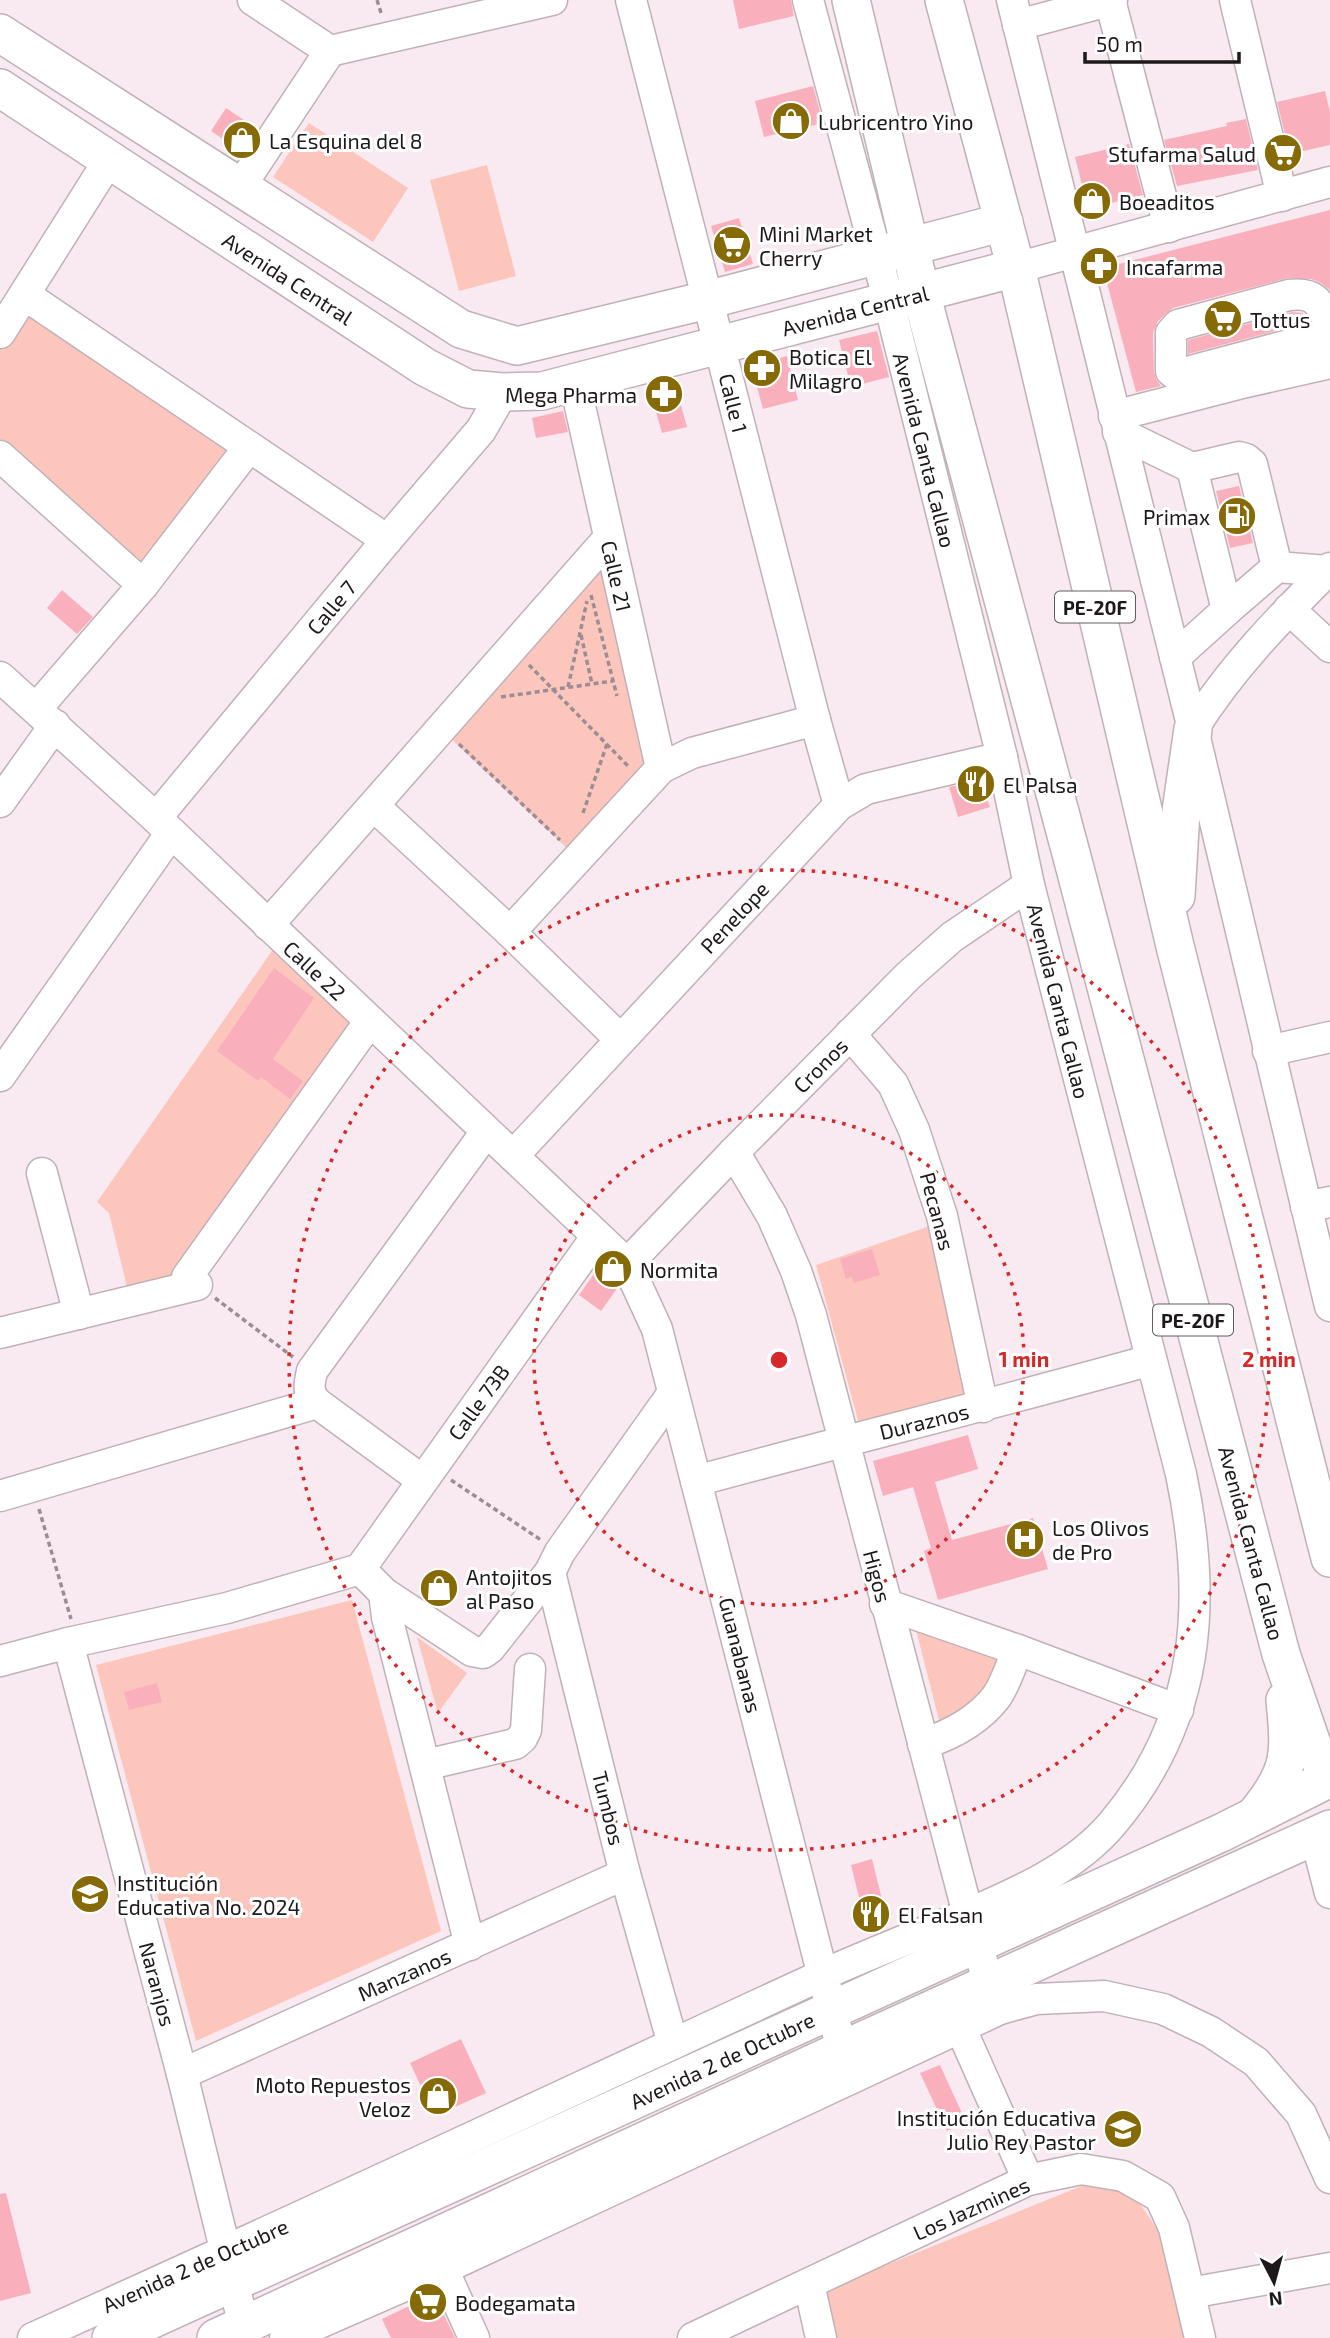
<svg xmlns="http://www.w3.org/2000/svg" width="1330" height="2338" viewBox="0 0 1330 2338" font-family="'Exo 2',sans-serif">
	<rect width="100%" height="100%" fill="#f9e9f1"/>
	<g fill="#fcc6bd">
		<path d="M309 123 408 188 373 242 273 177Z"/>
		<path d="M487 165 516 276 459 291 430 180Z"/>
		<path d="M29 306 235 448 141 571 0 442V349Z"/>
		<path d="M601 561 653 767 571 852 450 738Z"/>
		<path d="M274 948 365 1032 189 1280 127 1287 109 1213 97 1202Z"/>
		<path d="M930 1226 973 1392 859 1424 816 1265Z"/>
		<path d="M352 1600 441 1931 196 2041 96 1665Z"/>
		<path d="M915 1626 1007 1657C989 1690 971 1707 941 1728Z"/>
		<path d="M417 1637 467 1673 438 1713Z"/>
		<path d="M1084 2185 1114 2187 1140 2204 1166 2242 1185 2338H834L822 2291Z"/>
	</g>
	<g fill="#f9b0bc">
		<path d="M733 0H791L794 16 739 29Z"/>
		<path d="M813 86 823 123 764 137 755 101Z"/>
		<path d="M1325 91 1330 112V145L1290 154 1277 102Z"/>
		<path d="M226 108 257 129 242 152 211 131Z"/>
		<path d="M1246 119 1258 170 1177 186 1164 140 1227 126 1226 123Z"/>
		<path d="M1129 144 1143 195 1088 209 1075 157Z"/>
		<path d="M1330 210V290L1321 283 1311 279 1288 278 1173 308 1158 321 1153 333 1154 372 1156 379 1161 386 1136 392 1103 268Z"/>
		<path d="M739 218 753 264 725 272 711 226Z"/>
		<path d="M1292 312 1303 313 1309 322 1188 354V340Z"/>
		<path d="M877 331 889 377 851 387 839 340Z"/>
		<path d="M787 356 798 400 763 409 751 365Z"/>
		<path d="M675 384 687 427 662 433 650 391Z"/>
		<path d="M563 411 568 432 536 438 532 418Z"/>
		<path d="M1239 486 1253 543 1230 548 1216 491Z"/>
		<path d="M62 590 93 617 77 634 47 608Z"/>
		<path d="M980 780 990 807 958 817 949 787Z"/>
		<path d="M274 968 314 998 273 1059 303 1081 290 1099 261 1077 258 1081 217 1051Z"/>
		<path d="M872 1249 880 1275 854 1283 852 1277 846 1279 840 1259Z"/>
		<path d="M601 1264 613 1274 618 1287 601 1311 579 1295Z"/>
		<path d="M968 1435 978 1469 935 1482 952 1540 1033 1518 1048 1569 938 1600 924 1551 931 1548 913 1487 883 1496 873 1461Z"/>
		<path d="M157 1683 162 1702 129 1710 124 1692Z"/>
		<path d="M872 1859 886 1916 865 1921 851 1865Z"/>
		<path d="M461 2039 486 2093 435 2116 410 2063Z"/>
		<path d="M940 2065 966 2122 947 2131 920 2073Z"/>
		<path d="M6 2193 31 2293 0 2301V2194Z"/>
		<path d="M434 2294 455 2338H391L382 2319Z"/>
	</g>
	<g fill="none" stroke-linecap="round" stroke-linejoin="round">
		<g stroke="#c0b1b8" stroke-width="33">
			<g id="minor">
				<path d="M253 0 330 51"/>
				<path d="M631 0 815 720 839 805"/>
				<path d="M1012 0 1193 729 1330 1306"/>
				<path d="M1110 0 1169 227"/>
				<path d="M1235 0 1282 196"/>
				<path d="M1018 25 1112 0"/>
				<path d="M330 51 552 0"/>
				<path d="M240 187 330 51"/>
				<path d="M1016 268 1330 182"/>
				<path d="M25 295 387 540"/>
				<path d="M1330 325C1319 302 1316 292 1289 295L1178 325 1171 333V371L1176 375 1330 334"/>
				<path d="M0 333 109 160"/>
				<path d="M575 384 661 768"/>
				<path d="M1114 416 1238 384 1330 363"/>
				<path d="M1118 432 1192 468 1227 610 1175 657"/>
				<path d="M0 456 143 585"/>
				<path d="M1192 468 1239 457 1246 459 1252 464 1277 567"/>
				<path d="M1289 609 1330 647"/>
				<path d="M1227 610 1277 567 1327 571"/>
				<path d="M0 677 156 818 627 1264 657 1329 842 2050"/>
				<path d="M36 709 143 585 249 447"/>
				<path d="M1193 729C1230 669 1280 618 1330 568"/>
				<path d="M0 802 55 725"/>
				<path d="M374 806 510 932 620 1039"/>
				<path d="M156 818 387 540 481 430 503 392"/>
				<path d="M268 925 608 539"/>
				<path d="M510 932 661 768 692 753 815 720"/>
				<path d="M850 1034 893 1084 914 1130 942 1216 983 1407"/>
				<path d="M1268 1051 1330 1037"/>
				<path d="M0 1076 171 833"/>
				<path d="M734 1152 772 1216 796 1271 811 1315 968 1914 989 1984 998 2004"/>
				<path d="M513 1156 839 805 866 789 1002 757"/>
				<path d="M42 1173 79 1314"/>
				<path d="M1306 1207 1330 1202"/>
				<path d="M627 1264 734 1152 908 976 952 937 1029 885"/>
				<path d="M187 1277 370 1021"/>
				<path d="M0 1333 197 1285"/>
				<path d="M422 1480 317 1403C307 1392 309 1385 312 1371L486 1132"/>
				<path d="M696 1481C847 1440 1000 1402 1151 1360"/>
				<path d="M0 1496 317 1403"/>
				<path d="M360 1569 384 1593 472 1651 483 1653 490 1648 550 1572 560 1552 673 1393"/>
				<path d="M360 1569 597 1236"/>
				<path d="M550 1572 625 1874 673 2044"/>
				<path d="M384 1593 387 1617 470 1945"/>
				<path d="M885 1604 1018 1650 1178 1710"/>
				<path d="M68 1643 182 2074 244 2326"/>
				<path d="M0 1661 68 1643 227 1608 360 1569"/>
				<path d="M923 1744C951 1735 979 1720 997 1696 1006 1683 1011 1664 1018 1650"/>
				<path d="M425 1765 515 1744 522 1738 526 1730 530 1669"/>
				<path d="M1315 1835 1330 1893"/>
				<path d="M961 2029 1028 2180"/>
				<path d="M182 2074 625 1874"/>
				<path d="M443 2269 474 2338"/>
				<path d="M809 2284 821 2338"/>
				<path d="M1190 2293 1330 2268"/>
				<path d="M33 2338C292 2222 549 2101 807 1982 854 1960 903 1941 952 1921 1009 1896 1071 1872 1112 1824 1200 1720 1208 1603 1181 1474L1029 885 1002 757 889 302 808 0"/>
				<path d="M285 2338 443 2269 1000 2009 1036 1999 1104 1996 1163 2009 1211 2032 1256 2062 1301 2114 1330 2178"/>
				<path d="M693 2338 1028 2180 1081 2169 1123 2176 1160 2197 1174 2228 1200 2338"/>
			</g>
		</g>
		<g stroke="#c0b1b8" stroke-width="40">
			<g id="major">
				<path d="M851 0 921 293 1072 857 1281 1654 1312 1744 1330 1780"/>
				<path d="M944 0 1016 268 1175 946 1330 1558"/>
				<path d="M0 33 461 329 517 346 707 300 1004 222"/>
				<path d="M0 88 425 367 468 389 503 392 542 391 1016 268"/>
				<path d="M1176 896 1181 811 1193 729"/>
				<path d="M1256 1814C1292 1770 1290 1754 1285 1700"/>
				<path d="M111 2338 1223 1832 1330 1778"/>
				<path d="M216 2338 842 2050 1330 1829"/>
			</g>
		</g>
		<g stroke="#9a8e94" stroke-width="3.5" stroke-dasharray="5 3.5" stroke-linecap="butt">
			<path d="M377 0 382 16"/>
			<path d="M591 595 617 696"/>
			<path d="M581 635 592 684"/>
			<path d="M529 665 629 767"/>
			<path d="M568 687 587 601"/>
			<path d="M501 697 613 681"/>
			<path d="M459 744 560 840"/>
			<path d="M583 813 607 744"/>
			<path d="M215 1298 293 1357"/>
			<path d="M451 1480 541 1540"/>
			<path d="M39 1509 71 1619"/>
		</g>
		<use href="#minor" stroke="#fff" stroke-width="30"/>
		<use href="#major" stroke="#fff" stroke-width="37"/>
	</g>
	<g fill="none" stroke="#d62828" stroke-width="3.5" stroke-dasharray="3.5 7">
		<circle cx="779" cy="1360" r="245"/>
		<circle cx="779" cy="1360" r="490"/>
	</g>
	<defs>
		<g id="shop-disc" transform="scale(2.0125)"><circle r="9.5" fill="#856a05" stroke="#fff"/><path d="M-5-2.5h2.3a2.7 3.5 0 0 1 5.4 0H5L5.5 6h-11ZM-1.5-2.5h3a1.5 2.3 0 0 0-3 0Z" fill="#fff"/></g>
		<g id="supermarket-disc" transform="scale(2.0125)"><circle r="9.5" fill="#856a05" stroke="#fff"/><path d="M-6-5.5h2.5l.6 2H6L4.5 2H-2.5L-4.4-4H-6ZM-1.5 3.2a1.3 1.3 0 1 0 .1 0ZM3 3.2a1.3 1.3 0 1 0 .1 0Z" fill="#fff"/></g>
		<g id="pharmacy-disc" transform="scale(2.0125)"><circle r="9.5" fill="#856a05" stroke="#fff"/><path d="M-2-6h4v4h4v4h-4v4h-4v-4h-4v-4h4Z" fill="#fff"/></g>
		<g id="fuel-disc" transform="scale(2.0125)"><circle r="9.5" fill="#856a05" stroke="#fff"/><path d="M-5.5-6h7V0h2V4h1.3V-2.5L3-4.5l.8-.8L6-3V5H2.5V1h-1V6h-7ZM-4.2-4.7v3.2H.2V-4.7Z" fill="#fff"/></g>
		<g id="restaurant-disc" transform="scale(2.0125)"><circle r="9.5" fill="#856a05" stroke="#fff"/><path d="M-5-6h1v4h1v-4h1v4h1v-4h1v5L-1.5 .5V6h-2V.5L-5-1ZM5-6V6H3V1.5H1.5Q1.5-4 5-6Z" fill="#fff"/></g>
		<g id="hospital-disc" transform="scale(2.0125)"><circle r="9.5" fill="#856a05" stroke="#fff"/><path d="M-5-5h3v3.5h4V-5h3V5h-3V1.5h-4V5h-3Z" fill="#fff"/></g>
		<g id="school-disc" transform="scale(2.0125)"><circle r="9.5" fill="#856a05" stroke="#fff"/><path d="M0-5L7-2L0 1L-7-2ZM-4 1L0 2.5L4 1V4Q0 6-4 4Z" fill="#fff"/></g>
	</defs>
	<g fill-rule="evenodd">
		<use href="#shop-disc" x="791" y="121"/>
		<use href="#shop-disc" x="242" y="140"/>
		<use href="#supermarket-disc" x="1283" y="153"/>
		<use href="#shop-disc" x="1092" y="201"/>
		<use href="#supermarket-disc" x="732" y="245"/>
		<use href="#pharmacy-disc" x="1099" y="266"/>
		<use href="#supermarket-disc" x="1223" y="319"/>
		<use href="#pharmacy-disc" x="762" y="368"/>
		<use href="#pharmacy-disc" x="664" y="394"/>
		<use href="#fuel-disc" x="1237" y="516"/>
		<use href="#restaurant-disc" x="976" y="784"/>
		<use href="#shop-disc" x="613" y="1269"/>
		<use href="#hospital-disc" x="1025" y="1539"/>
		<use href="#shop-disc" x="439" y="1588"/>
		<use href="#school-disc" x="90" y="1894"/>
		<use href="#restaurant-disc" x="871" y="1914"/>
		<use href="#shop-disc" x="438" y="2096"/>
		<use href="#school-disc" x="1123" y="2129"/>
		<use href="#supermarket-disc" x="428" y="2302"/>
	</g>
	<g text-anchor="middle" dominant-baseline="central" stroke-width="6" stroke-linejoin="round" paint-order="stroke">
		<g fill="#fff" stroke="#615d5f" stroke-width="2">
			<rect x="1055" y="591.5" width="80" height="31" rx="5"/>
			<rect x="1153" y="1304.5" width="80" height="31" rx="5"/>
		</g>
		<g font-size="19" font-weight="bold" fill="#1d181a">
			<text x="1095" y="607">PE-20F</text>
			<text x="1193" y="1320">PE-20F</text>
		</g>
		<g font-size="21" fill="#1d181a" stroke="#fff" text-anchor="start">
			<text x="818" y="121">Lubricentro Yino</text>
			<text x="269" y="140">La Esquina del 8</text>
			<text x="1256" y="153" text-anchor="end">Stufarma Salud</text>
			<text x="1119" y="201">Boeaditos</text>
			<text x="759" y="233">Mini Market<tspan x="759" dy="24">Cherry</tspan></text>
			<text x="1126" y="266">Incafarma</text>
			<text x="1250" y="319">Tottus</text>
			<text x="789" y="356">Botica El<tspan x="789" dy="24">Milagro</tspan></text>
			<text x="637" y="394" text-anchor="end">Mega Pharma</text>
			<text x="1210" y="516" text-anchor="end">Primax</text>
			<text x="1003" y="784">El Palsa</text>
			<text x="640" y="1269">Normita</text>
			<text x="1052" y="1527">Los Olivos<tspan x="1052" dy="24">de Pro</tspan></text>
			<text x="466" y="1576">Antojitos<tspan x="466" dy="24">al Paso</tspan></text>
			<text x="117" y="1882">Institución<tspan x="117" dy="24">Educativa No. 2024</tspan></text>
			<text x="898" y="1914">El Falsan</text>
			<text x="411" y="2084" text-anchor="end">Moto Repuestos<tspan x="411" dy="24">Veloz</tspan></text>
			<text x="1096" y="2117" text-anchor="end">Institución Educativa<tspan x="1096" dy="24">Julio Rey Pastor</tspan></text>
			<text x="455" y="2302">Bodegamata</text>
		</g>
		<g font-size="21" fill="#1d181a" stroke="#fff">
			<text transform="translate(288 278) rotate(33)">Avenida Central</text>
			<text transform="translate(855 310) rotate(-14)">Avenida Central</text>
			<text transform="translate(734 403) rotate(76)">Calle 1</text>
			<text transform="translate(925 450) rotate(76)">Avenida Canta Callao</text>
			<text transform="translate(617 576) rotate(77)">Calle 21</text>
			<text transform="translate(331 607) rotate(-50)">Calle 7</text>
			<text transform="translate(734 917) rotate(-47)">Penelope</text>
			<text transform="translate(315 970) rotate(43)">Calle 22</text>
			<text transform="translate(1059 1001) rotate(76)">Avenida Canta Callao</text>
			<text transform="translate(820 1065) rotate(-45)">Cronos</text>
			<text transform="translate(938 1211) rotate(75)">Pecanas</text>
			<text transform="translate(478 1402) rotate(-54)">Calle 73B</text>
			<text transform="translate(924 1421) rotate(-14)">Duraznos</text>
			<text transform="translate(1252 1543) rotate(75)">Avenida Canta Callao</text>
			<text transform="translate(878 1576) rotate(75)">Higos</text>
			<text transform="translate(741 1655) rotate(76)">Guanabanas</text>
			<text transform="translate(609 1808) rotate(76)">Tumbos</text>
			<text transform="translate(404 1974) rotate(-24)">Manzanos</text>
			<text transform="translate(158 1984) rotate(75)">Naranjos</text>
			<text transform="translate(722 2060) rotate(-25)">Avenida 2 de Octubre</text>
			<text transform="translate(971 2208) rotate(-24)">Los Jazmines</text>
			<text transform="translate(195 2265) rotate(-24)">Avenida 2 de Octubre</text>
		</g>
	</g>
	<circle cx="779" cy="1360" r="10" fill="#d62828" stroke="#fff" stroke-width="3.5"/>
	<g font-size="21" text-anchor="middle" font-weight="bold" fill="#d62828" stroke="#fff" stroke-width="6" stroke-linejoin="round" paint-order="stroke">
		<text x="1024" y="1367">1 min</text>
		<text x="1269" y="1367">2 min</text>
	</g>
	<g transform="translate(1274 2282) rotate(174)" stroke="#ffffff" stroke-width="5" paint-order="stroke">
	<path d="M0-5L12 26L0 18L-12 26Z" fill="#1d181a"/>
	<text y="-10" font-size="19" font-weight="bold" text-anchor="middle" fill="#1d181a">N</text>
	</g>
	<path d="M1085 52v10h154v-10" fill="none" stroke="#1d181a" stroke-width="3.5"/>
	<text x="1096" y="52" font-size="21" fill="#1d181a" stroke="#ffffff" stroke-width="5" paint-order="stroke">50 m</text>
</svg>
